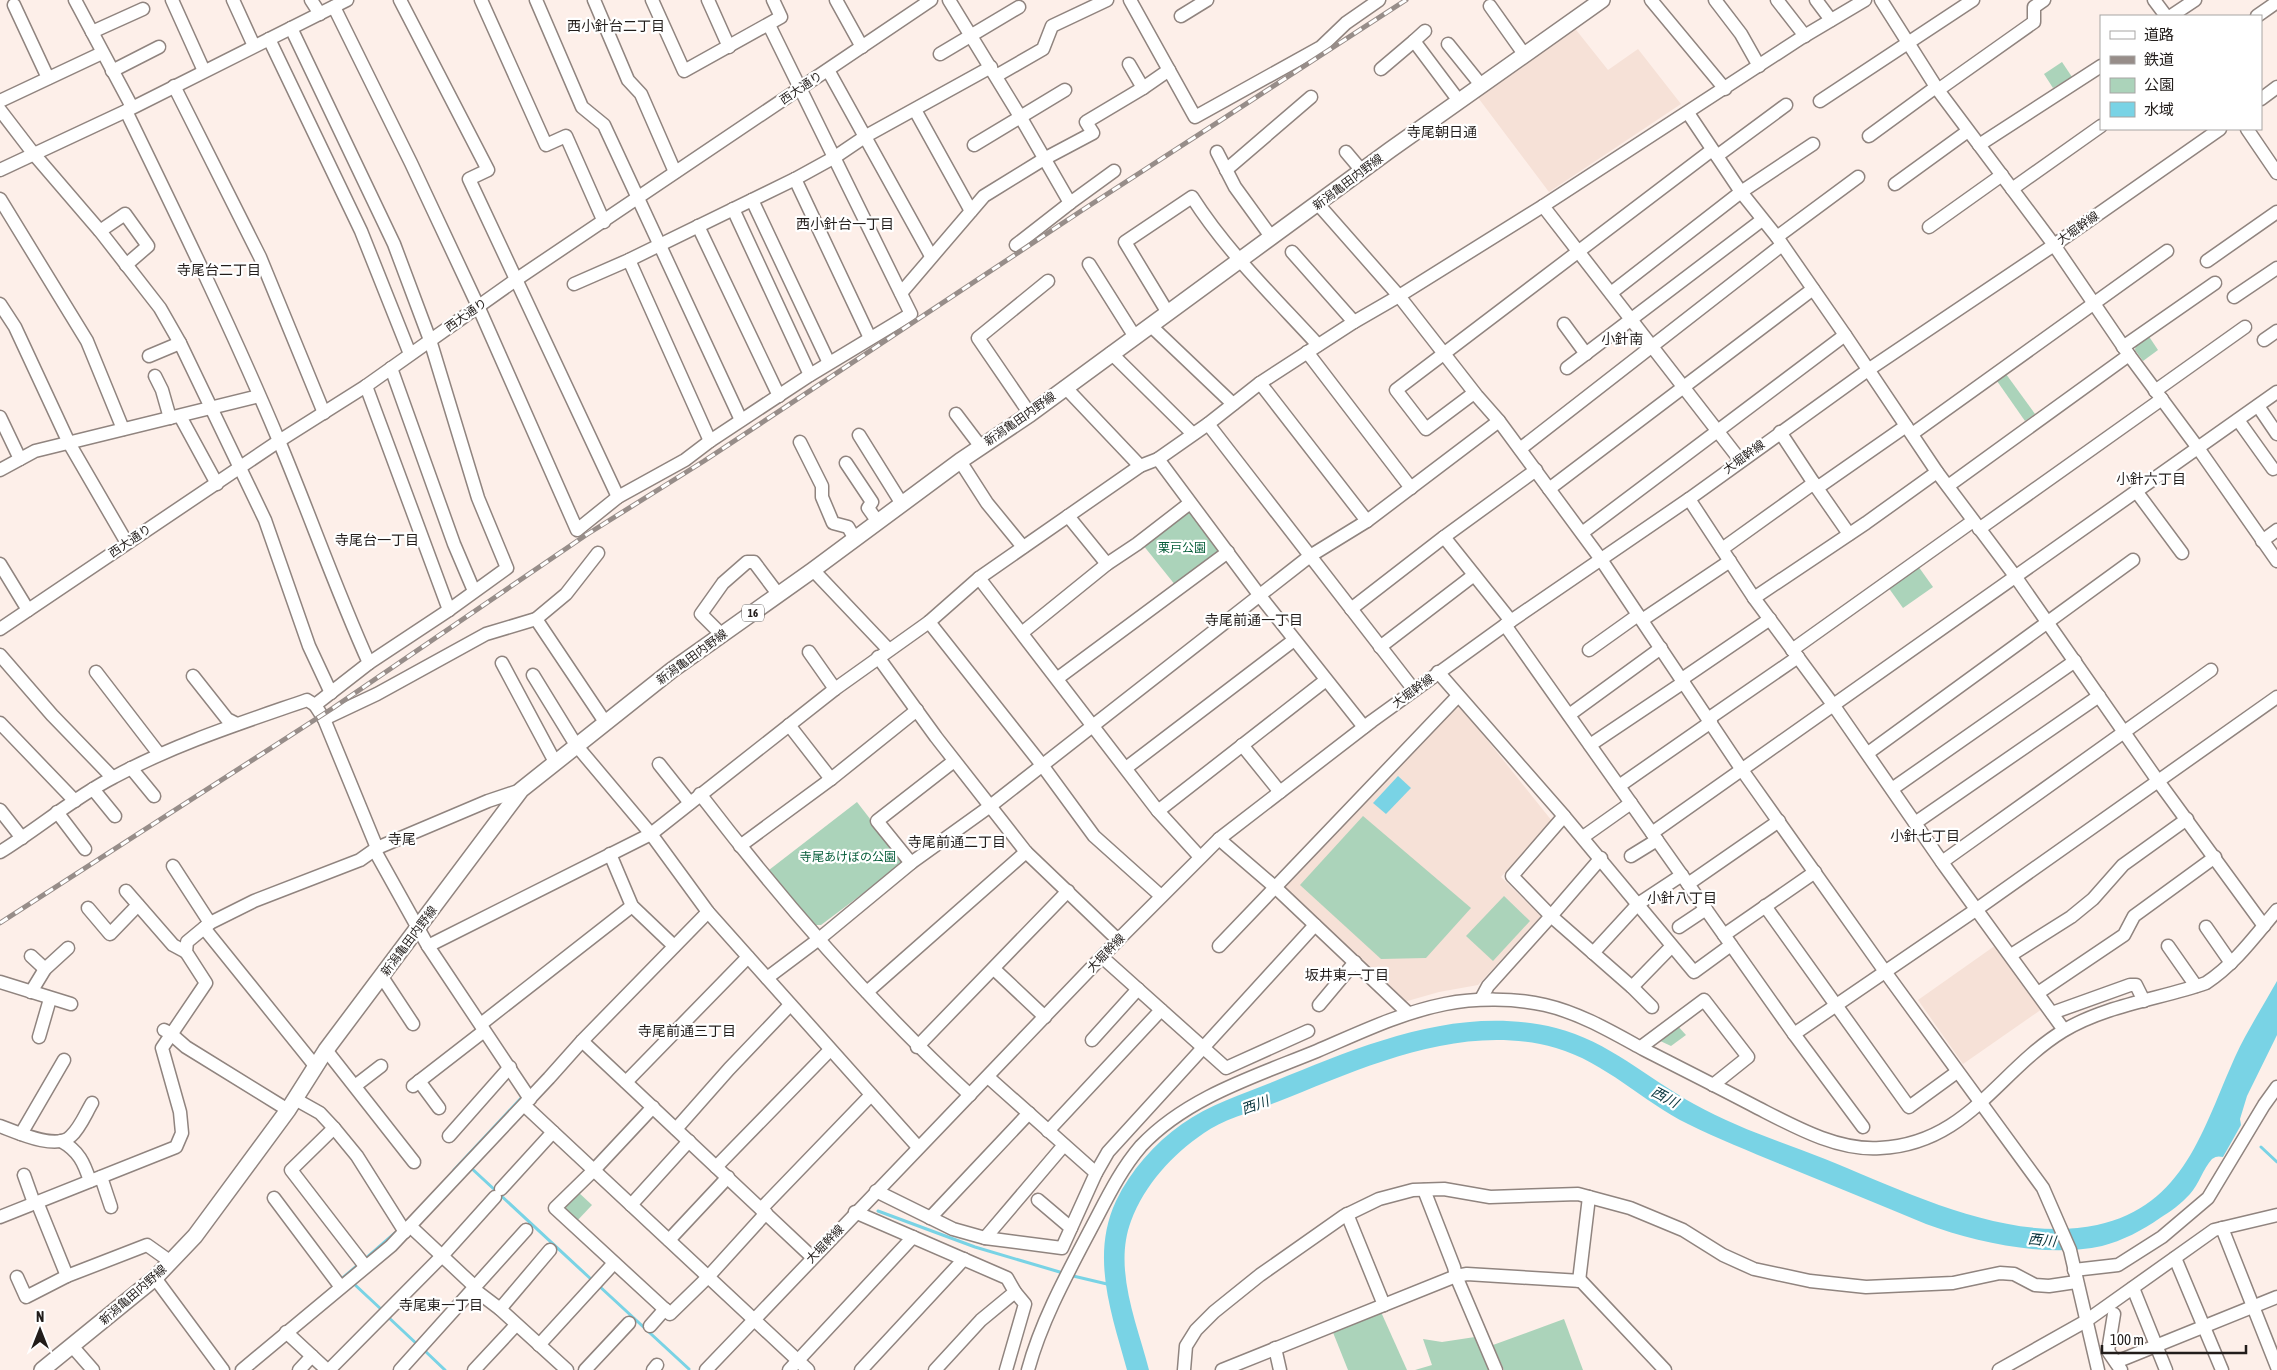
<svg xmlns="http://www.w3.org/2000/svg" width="2277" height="1370" viewBox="0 0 2277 1370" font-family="'Asap Condensed','Noto Sans JP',sans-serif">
	<rect width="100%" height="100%" fill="#fdefe9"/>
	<g fill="#f6e1d7">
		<path d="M1573 26 1608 70 1638 49 1681 104 1549 192 1476 95Z"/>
		<path d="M1456 701 1552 821 1501 877 1541 916 1478 985 1439 992 1404 1002 1283 888Z"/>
		<path d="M1996 945 2042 1009 1963 1064 1918 1000Z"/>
	</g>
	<g fill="#abd3ba">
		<path d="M2062 62 2072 77 2053 88 2044 74Z"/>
		<path d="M2148 335 2158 350 2143 361 2135 350 2136 343Z"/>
		<path d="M2006 374 2035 414 2025 421 1997 381Z"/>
		<path d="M1188 510 1220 551 1176 586 1143 545Z"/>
		<path d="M1918 566 1933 587 1903 608 1888 587Z"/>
		<path d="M857 802 901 859 902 864 821 925H814L770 874 769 870Z"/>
		<path d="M1363 816 1471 908 1426 958 1381 959 1300 885Z"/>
		<path d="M1504 896 1530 921 1493 961 1466 936Z"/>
		<path d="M1676 1024 1686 1035 1671 1046 1656 1039Z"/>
		<path d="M577 1191 592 1205 576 1222 563 1210V1205Z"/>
		<path d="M1381 1312 1407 1370H1348L1332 1330Z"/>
		<path d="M1564 1319 1583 1370H1504L1493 1345Z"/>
		<path d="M1475 1337 1489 1370H1415L1432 1365 1423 1339 1442 1342Z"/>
	</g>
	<g fill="#79d3e5">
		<path d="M1398 776 1411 788 1386 814 1373 803Z"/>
		<path d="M2277 981V1035L2247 1096 2240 1119 2241 1125 2223 1157C2219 1156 2216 1156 2212 1159 2203 1169 2199 1184 2190 1194 2182 1203 2170 1212 2160 1218 2143 1230 2122 1241 2102 1246 2047 1258 1978 1243 1926 1224 1878 1204 1829 1184 1780 1164 1749 1151 1718 1139 1688 1124 1643 1102 1605 1062 1556 1048 1461 1021 1363 1068 1277 1102 1255 1111 1223 1119 1204 1133 1172 1155 1145 1184 1131 1221 1113 1269 1137 1323 1149 1370H1127C1112 1315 1090 1257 1116 1201 1131 1170 1154 1144 1182 1124 1210 1104 1244 1094 1275 1081 1364 1045 1458 1004 1556 1028 1608 1041 1649 1079 1694 1104 1735 1127 1781 1142 1825 1159 1905 1191 2008 1244 2097 1225 2185 1206 2203 1128 2235 1057 2247 1031 2263 1006 2277 981Z"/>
	</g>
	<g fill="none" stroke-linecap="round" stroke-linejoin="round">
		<g stroke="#79d3e5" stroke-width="3">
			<path d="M2261 1147 2277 1162"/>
			<path d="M469 1166 593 1281"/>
			<path d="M454 1170 523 1096"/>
			<path d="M878 1211 975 1247 1063 1273"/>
			<path d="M364 1260 395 1233"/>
			<path d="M1069 1275 1107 1284"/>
			<path d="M339 1281 359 1264"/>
			<path d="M353 1283 383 1311"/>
			<path d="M598 1285 689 1369"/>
			<path d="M387 1316 419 1346"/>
			<path d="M424 1350 445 1370"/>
		</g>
		<g stroke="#90847f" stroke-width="15">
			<g id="minor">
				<path d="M75 0 132 107"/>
				<path d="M172 0 204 71"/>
				<path d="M233 0 254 46"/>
				<path d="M311 0 320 14"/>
				<path d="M400 0 488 170 469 179 618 497"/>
				<path d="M481 0 546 145 566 136 604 222"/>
				<path d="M536 0 582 107 604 125 741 420"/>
				<path d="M594 0 628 80 641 94 675 172"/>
				<path d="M652 0 684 71 781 17 773 0"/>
				<path d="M708 0 729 47"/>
				<path d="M836 0 862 47"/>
				<path d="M949 0 1021 118 1070 203"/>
				<path d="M1130 0 1195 117 1321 47 1346 23 1379 0"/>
				<path d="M1651 0 1725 89"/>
				<path d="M1715 0 1741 34 1759 66"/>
				<path d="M1777 0 1805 36"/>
				<path d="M1816 0 1831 20"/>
				<path d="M1881 0 1938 90 2054 245 2129 355 2198 448 2277 561"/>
				<path d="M2154 0 2166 16"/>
				<path d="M14 5 48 78"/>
				<path d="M1490 6 1524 54"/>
				<path d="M334 7 411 163 478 306 577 530 618 497 685 460 710 441 810 375 911 314 769 25"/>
				<path d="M1181 16 1207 0"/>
				<path d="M2171 16 2195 0"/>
				<path d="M2257 16 2277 2"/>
				<path d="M291 28 394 244 430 340 478 498 507 568 449 610 369 663"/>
				<path d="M1425 31 1414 41 1459 101"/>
				<path d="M92 32 143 9"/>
				<path d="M269 39 361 231 410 354"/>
				<path d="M1448 44 1481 85"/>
				<path d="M940 54 1019 7"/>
				<path d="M1129 64 1143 88"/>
				<path d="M1381 69 1414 41"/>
				<path d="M828 70 931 256"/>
				<path d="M112 71 159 47"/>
				<path d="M996 76 1043 49 1052 26 1107 0"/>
				<path d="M174 86 260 257 324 413"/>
				<path d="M1938 90 2034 22V7L2044 0"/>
				<path d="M2261 99 2277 87"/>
				<path d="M0 101 102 53"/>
				<path d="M1820 101 1973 0"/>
				<path d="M0 110 33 153 100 231 160 308 180 343 265 520 309 646 331 693"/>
				<path d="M915 110 971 211"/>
				<path d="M126 111C179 220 232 329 279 441 310 515 336 590 369 663L315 705 324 719 377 848"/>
				<path d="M1688 113 1741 192 1777 237 1845 335 1937 472 2015 576 2158 781 2264 926"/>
				<path d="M2247 129 2277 173"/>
				<path d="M1869 136 1936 87"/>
				<path d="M974 145 1065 90"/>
				<path d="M1979 145 2101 66"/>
				<path d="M1217 152 1235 187 1272 238"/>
				<path d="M1346 152 1362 171"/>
				<path d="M1717 156 1786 105"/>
				<path d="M0 170 126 111 347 0"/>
				<path d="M1226 170 1311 97"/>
				<path d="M795 179 870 338"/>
				<path d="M1895 184 1968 131"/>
				<path d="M2012 189 2101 126"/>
				<path d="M0 199 87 341 123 429"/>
				<path d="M752 200 829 363"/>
				<path d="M1318 204 1399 296 1477 396 1499 421 1600 558 1742 770 1886 973 2043 1188 2070 1250 2098 1370"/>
				<path d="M1543 206 1740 460"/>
				<path d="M733 209 810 375"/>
				<path d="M698 226 779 396"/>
				<path d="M1929 227 2002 175"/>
				<path d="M100 231 125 214 148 246 126 265"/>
				<path d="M1777 237 1858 177"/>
				<path d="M1016 245 1070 203 1114 171"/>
				<path d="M1292 252 1354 322"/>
				<path d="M629 260 710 441"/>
				<path d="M2207 261 2277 212"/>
				<path d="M1089 264 1135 337"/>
				<path d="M574 284 629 260 795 179 835 157 866 136 991 67"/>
				<path d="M901 293 984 196 1044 159 1093 133 1086 122 1143 88 1169 70"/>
				<path d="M1611 293 1741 192 1813 144"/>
				<path d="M2234 297 2277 268"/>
				<path d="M0 304 15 327 69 443 127 543"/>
				<path d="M1168 313 1125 242 1192 197C1227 252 1275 298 1318 345"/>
				<path d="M1564 324 1586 354"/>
				<path d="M1150 325 1233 404"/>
				<path d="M2264 340 2277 331"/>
				<path d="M2123 347 2215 283"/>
				<path d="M1307 352 1411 488"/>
				<path d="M1111 353 1193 434"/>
				<path d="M149 356 180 343"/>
				<path d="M391 368 454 544 474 591"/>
				<path d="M1567 368 1762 220"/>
				<path d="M155 376 162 390 170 418"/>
				<path d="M1260 383 1367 521"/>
				<path d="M366 386 449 610"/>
				<path d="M1065 387 1140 466"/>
				<path d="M2155 391 2245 327"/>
				<path d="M1474 393 1426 429 1396 390 1712 150"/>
				<path d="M2258 406 2277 434"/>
				<path d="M956 414 981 447"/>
				<path d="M1030 414 978 338 1048 281"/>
				<path d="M180 416 217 484"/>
				<path d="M0 417 20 459"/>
				<path d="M2238 420 2273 469"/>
				<path d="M1208 424 1414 690"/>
				<path d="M1780 432 1817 488"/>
				<path d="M1912 434 2167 251"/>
				<path d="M859 435 902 504"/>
				<path d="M800 442 822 486V497L833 523 848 527 855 539"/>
				<path d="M1520 449 1782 245"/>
				<path d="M1158 459 1260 596 1364 727"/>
				<path d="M960 461 987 503 1023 547"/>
				<path d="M846 463 872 502 868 508 878 522"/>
				<path d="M0 470 35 451 259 396"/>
				<path d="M1948 486 2129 355"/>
				<path d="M1549 489 1813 289"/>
				<path d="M2136 491 2182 553"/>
				<path d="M1689 499 1754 598 1834 706 1944 865 2064 1030"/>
				<path d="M1068 516 1107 564"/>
				<path d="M1979 529 2162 399"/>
				<path d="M1582 533 1845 335"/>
				<path d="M1849 534 1817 488 1906 426"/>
				<path d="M1444 537 1511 621"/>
				<path d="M2262 541 2277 530"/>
				<path d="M1722 549 1814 483"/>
				<path d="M0 564 28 610"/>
				<path d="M813 570 888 649"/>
				<path d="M979 578 1158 811 1200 857"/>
				<path d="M1754 598 1866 523 1937 472"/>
				<path d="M1351 609 1444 537 1536 470"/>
				<path d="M536 619 605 722"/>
				<path d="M1642 620 1730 561"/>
				<path d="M929 622 1042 765 1094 836 1161 896"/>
				<path d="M1505 625 1794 1034 1863 1127"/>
				<path d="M0 629 279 441 366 386 517 279 931 0"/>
				<path d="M1023 632 1107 564 1137 544 1190 503"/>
				<path d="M722 635 701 614 723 583 747 562H754L778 594"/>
				<path d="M1380 647 1474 575"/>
				<path d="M1589 650 1638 615"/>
				<path d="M1792 650 1973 521"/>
				<path d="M809 652 835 689"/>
				<path d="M0 655 52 715 112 777"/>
				<path d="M878 657 936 737 1026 852 1118 940"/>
				<path d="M502 663 555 762"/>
				<path d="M96 672 159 754"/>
				<path d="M1438 672 1564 816 1512 876 1551 916 1488 986 1481 999"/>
				<path d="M533 675 576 745 651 834 708 912 918 1147"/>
				<path d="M193 676 227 719 237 724"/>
				<path d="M1058 678 1228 552"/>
				<path d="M1682 679 1770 619"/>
				<path d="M1569 715 1661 648"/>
				<path d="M324 719 377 694 486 634 536 619 566 594 598 553"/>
				<path d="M1708 719 1798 657"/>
				<path d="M0 723 75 801"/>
				<path d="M789 725 831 779"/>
				<path d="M1242 745 1280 792"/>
				<path d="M1590 745 1684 682"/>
				<path d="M1868 753 2133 560"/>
				<path d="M659 764 690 803"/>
				<path d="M131 768 154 796"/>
				<path d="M1126 768 1294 640"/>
				<path d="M1619 786 1711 722"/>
				<path d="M93 789 115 816"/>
				<path d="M1892 789 2075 661"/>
				<path d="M700 794C782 901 871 1004 970 1095"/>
				<path d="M0 810 22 838"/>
				<path d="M1158 811 1326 680"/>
				<path d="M57 812 85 849"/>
				<path d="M1564 816 1694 972 1731 945"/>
				<path d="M1915 823 2099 696"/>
				<path d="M1652 833 2277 392"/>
				<path d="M1583 837 1631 803"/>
				<path d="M1219 839 1276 888 1408 1013"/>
				<path d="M740 846 831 779 917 710"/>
				<path d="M375 851 428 946 530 1099"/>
				<path d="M0 852C39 828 73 798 114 777 175 744 241 723 307 700L315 705"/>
				<path d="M610 854 632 906 674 946"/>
				<path d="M1631 856 1657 840"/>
				<path d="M1601 858 1551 916 1632 987 1652 1007"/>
				<path d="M1942 862 2211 670"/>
				<path d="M911 863 877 821 954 761"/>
				<path d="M173 866 210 923"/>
				<path d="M1688 884 1779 821"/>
				<path d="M126 891 173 945 186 952"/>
				<path d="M1765 906 1909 1107 1957 1072"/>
				<path d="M88 908 110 934 138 905"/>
				<path d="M1679 927 1706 909"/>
				<path d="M2206 927 2231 963"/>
				<path d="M204 928 316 1067"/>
				<path d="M1724 935 1815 872"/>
				<path d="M428 946 651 834 835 689 929 622 979 578 1140 466 1158 459 1208 424 1260 383 1354 322 1399 296 1543 206 1801 38 1865 0"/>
				<path d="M1219 946 1458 696"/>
				<path d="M2168 946 2196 986"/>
				<path d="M1593 953 1638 904 1682 875"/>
				<path d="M2011 955 2071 917 2093 899 2123 865 2187 819"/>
				<path d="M31 956 45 969"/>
				<path d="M1102 957 1226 1068 1308 1031"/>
				<path d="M994 969 1045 1017"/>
				<path d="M382 977 413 1024"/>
				<path d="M767 978 819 939 911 863 989 807 1310 556 1367 521 1499 421"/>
				<path d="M0 982 71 1004"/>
				<path d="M1632 987 1671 947"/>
				<path d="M31 992 45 969 68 948"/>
				<path d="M867 992 1026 852"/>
				<path d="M2038 993 2124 935 2134 916 2215 857"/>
				<path d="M1319 1005 1355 962"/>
				<path d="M2052 1013 2130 985H2136L2144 1001"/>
				<path d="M481 1024 632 906"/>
				<path d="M164 1030 170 1033 186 1047 288 1110"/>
				<path d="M1794 1034 1977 909 2277 697"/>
				<path d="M39 1037 50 999"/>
				<path d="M1092 1040 1138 989"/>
				<path d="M582 1041 812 1257"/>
				<path d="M917 1047 1068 891"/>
				<path d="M1641 1047 1704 1000 1748 1057 1713 1085"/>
				<path d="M326 1050 414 1162"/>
				<path d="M988 1077 1096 1173"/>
				<path d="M419 1081 439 1108"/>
				<path d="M626 1082 748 957"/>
				<path d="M355 1086 381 1066"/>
				<path d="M413 1086 484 1031"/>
				<path d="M295 1099 320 1113 334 1128 357 1156 405 1232"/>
				<path d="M524 1105 808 1370"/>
				<path d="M653 1107 594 1170 555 1208 670 1314 708 1277 766 1213"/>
				<path d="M0 1126C16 1132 57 1151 71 1136 80 1128 86 1113 92 1103"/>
				<path d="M334 1128 291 1170 365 1266"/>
				<path d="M676 1129 729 1069 790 1005"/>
				<path d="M1048 1131 1161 1010"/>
				<path d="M21 1134 64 1060"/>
				<path d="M449 1136 510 1067"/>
				<path d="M61 1141C79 1151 84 1163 90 1181"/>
				<path d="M716 1167 830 1050"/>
				<path d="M24 1175 34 1203"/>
				<path d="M101 1177 111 1207"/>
				<path d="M501 1189 553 1132"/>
				<path d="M1424 1190 1454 1267 1456 1276 1496 1370"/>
				<path d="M876 1191 953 1229 985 1238 1062 1248 1096 1173 1108 1152 1315 925"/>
				<path d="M274 1198 340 1286"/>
				<path d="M1038 1200 1071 1228"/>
				<path d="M37 1202 67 1276"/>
				<path d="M631 1205 689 1141"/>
				<path d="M761 1209 871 1095"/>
				<path d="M855 1212 1007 1278 1015 1292 981 1320 935 1370"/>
				<path d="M1347 1214 1384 1305"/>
				<path d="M0 1217 176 1147 182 1133 180 1112 162 1048 206 983 186 952 187 942 210 923 254 901 360 860 377 848 488 801 521 790"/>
				<path d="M930 1218 1029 1113"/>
				<path d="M410 1226 472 1284 475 1290 500 1309 567 1370"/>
				<path d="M2222 1228 2277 1367"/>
				<path d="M985 1238 1064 1145"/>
				<path d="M669 1240 728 1177"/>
				<path d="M2175 1258 2222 1370"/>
				<path d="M2074 1270 2118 1265 2162 1237 2208 1198 2264 1105 2277 1087"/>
				<path d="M17 1277 26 1297 67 1276 147 1245 171 1262"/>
				<path d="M155 1278 223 1370"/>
				<path d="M1579 1281 1589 1197"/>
				<path d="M2133 1288 2166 1370"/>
				<path d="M500 1309 550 1250"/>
				<path d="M2114 1314 2108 1351 2121 1370"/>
				<path d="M650 1326 665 1309"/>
				<path d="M286 1332 327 1370"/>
				<path d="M539 1345 614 1263"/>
				<path d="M72 1346 93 1370"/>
				<path d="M1275 1348 1280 1370"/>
				<path d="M2116 1362 2277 1297"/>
				<path d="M242 1370 391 1246 549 1078 582 1041 708 912"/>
				<path d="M299 1370 312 1356"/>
				<path d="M329 1370 442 1256 495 1197"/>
				<path d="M400 1370 526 1230"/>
				<path d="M474 1370 516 1325"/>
				<path d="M585 1370 629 1323"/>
				<path d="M653 1370 657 1365"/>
				<path d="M706 1370 1118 940 1219 839 1372 721 1505 625 1689 499 1868 370 2054 245 2220 129"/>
				<path d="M789 1370 913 1237"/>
				<path d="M861 1370 964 1259"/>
				<path d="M1006 1370 1025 1304 1015 1292"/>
				<path d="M1028 1370C1042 1318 1071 1267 1096 1219 1109 1194 1122 1168 1141 1146 1187 1097 1256 1076 1317 1051 1359 1033 1400 1013 1445 1004 1475 998 1515 998 1545 1005 1580 1013 1612 1032 1643 1049 1682 1069 1720 1088 1758 1108 1795 1127 1838 1151 1880 1148 1967 1144 1998 1071 2063 1031 2106 1005 2160 999 2206 983 2235 964 2255 936 2277 910"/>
				<path d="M1184 1370 1186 1346 1196 1330 1214 1312 1260 1275 1344 1216 1379 1199 1413 1190 1444 1189 1490 1197 1578 1194 1630 1208 1683 1230 1723 1255 1754 1269 1810 1281 1866 1287 1953 1283 2000 1273 2014 1274 2035 1285 2049 1286 2076 1282"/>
				<path d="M1222 1370 1456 1276 1467 1274 1581 1281 1665 1370"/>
				<path d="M1999 1370 2086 1321 2214 1230 2277 1215"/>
			</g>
		</g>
		<g stroke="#90847f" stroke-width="18">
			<path id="major" d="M42 1370 155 1278 195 1236 288 1110 326 1050 521 790 672 670 813 570 960 461 1030 414 1390 150 1602 0"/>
		</g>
		<use href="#minor" stroke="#fff" stroke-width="12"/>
		<use href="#major" stroke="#fff" stroke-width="15"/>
		<g stroke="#978d89" stroke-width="5">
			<path id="rail" d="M0 923 333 708 586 535 704 461 1081 211 1406 0"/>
		</g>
		<use href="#rail" stroke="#fff" stroke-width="3" stroke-dasharray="9" stroke-linecap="butt"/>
	</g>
	<g text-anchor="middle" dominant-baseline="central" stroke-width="4.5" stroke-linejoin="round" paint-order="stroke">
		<rect fill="#fff" stroke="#64615f" stroke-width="1" x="742" y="604.5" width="22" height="17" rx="4"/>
		<g font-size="11" font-weight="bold" fill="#221d1b">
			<text x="753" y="613">16</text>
		</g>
		<g font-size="12" fill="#221d1b" stroke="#fff">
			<text transform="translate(801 88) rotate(-34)">西大通り</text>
			<text transform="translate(1348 182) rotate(-37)">新潟亀田内野線</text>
			<text transform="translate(2078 228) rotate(-35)">大堀幹線</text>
			<text transform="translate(466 315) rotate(-35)">西大通り</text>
			<text transform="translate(1020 419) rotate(-35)">新潟亀田内野線</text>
			<text transform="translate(1744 457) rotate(-36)">大堀幹線</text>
			<text transform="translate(130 541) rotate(-34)">西大通り</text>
			<text transform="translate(692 657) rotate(-36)">新潟亀田内野線</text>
			<text transform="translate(1413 691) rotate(-36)">大堀幹線</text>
			<text transform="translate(409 941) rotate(-53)">新潟亀田内野線</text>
			<text transform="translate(1106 953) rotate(-46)">大堀幹線</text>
			<text transform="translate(825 1244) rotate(-46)">大堀幹線</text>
			<text transform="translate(133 1295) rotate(-41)">新潟亀田内野線</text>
		</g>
		<g font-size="12" fill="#045c38" stroke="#fff">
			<text x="1182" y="548">栗戸公園</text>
			<text x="848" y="857">寺尾あけぼの公園</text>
		</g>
		<g font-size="14" fill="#221d1b" stroke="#fff">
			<text x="616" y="26">西小針台二丁目</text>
			<text x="1442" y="132">寺尾朝日通</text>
			<text x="845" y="224">西小針台一丁目</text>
			<text x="219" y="270">寺尾台二丁目</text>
			<text x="1622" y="339">小針南</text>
			<text x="2151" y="479">小針六丁目</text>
			<text x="377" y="540">寺尾台一丁目</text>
			<text x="1254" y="620">寺尾前通一丁目</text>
			<text x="1925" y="836">小針七丁目</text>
			<text x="402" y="839">寺尾</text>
			<text x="957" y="842">寺尾前通二丁目</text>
			<text x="1682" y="898">小針八丁目</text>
			<text x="1347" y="975">坂井東一丁目</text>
			<text x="687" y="1031">寺尾前通三丁目</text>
			<text x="441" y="1305">寺尾東一丁目</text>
		</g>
		<g font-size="14" font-style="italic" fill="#09353d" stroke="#fff">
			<text transform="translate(1665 1097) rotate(28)">西川</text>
			<text transform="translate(1255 1105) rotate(-20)">西川</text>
			<text transform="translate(2042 1240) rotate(6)">西川</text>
		</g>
	</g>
	<rect x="2100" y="15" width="162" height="115" fill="#ffffff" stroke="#a7a5a4"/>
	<rect x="2110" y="31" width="25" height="8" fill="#ffffff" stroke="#a7a5a4"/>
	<text x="2144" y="40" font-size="15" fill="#221d1b">道路</text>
	<rect x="2110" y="56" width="25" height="8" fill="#978d89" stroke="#a7a5a4"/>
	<text x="2144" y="65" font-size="15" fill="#221d1b">鉄道</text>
	<rect x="2110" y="78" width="25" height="15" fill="#abd3ba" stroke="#a7a5a4"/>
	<text x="2144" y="90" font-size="15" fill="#221d1b">公園</text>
	<rect x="2110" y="102" width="25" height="15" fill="#79d3e5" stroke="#a7a5a4"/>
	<text x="2144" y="115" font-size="15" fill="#221d1b">水域</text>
	<g transform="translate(40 1330)" stroke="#ffffff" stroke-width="4" paint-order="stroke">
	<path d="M0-4L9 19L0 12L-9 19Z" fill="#221d1b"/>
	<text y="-8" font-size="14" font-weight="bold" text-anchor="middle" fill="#221d1b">N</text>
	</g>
	<path d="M2102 1345v8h144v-8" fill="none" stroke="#221d1b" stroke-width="2.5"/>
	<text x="2110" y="1345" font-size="15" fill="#221d1b" stroke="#ffffff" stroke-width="4" paint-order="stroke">100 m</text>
</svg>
